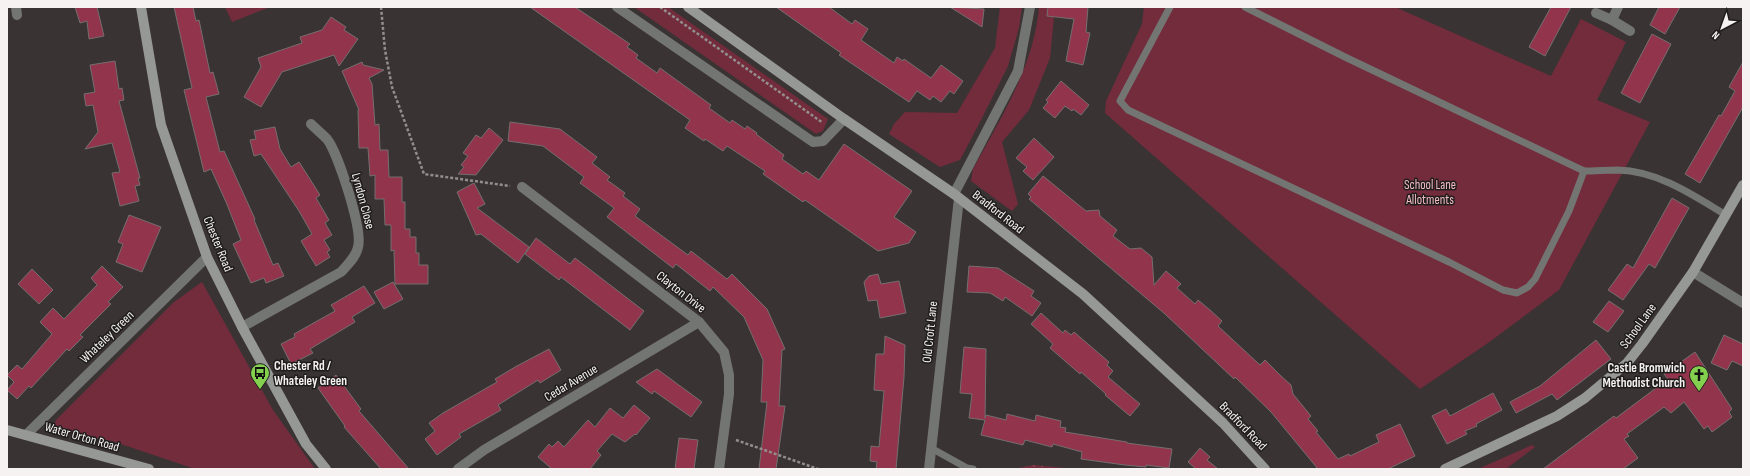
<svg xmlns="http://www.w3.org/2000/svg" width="1750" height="476" viewBox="0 0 1750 476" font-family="'Sofia Sans Condensed',sans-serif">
	<defs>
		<pattern id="park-dots" width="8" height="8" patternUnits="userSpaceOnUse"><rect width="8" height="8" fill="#732c3c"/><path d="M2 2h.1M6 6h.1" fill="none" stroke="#884b59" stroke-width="1.8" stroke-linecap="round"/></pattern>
	</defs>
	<rect width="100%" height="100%" fill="#3a3334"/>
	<g fill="#732c3c">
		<path d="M225 7H270L232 22Z"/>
		<path d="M634 7H668L828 119 823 131 816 134Z"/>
		<path d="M1000 7H1022L1019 28 1008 66 980 122 960 160 940 167 889 134 894 124 905 112 957 113 995 48Z"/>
		<path d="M1039 7H1055L1050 58 1029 110 1002 142 1018 204 1012 211 971 181 973 169C1001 118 1034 66 1039 7Z"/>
		<path d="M1144 7H1395L1551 76 1581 19 1626 42 1597 100 1650 122 1559 290 1488 343 1420 389 1105 113 1106 101 1142 24Z"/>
		<path d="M202 282 273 410 315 469H195L112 441 51 429 57 419 174 302Z"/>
		<path d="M1532 445 1535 447 1506 469H1478Z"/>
	</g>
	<path fill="url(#park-dots)" d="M1033 465 1075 469H1013Z"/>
	<g fill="#92344b" stroke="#756e6f">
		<path d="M75 7H97L104 36 89 39 87 21 80 23Z"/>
		<path d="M174 7H193L196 21 199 20 210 73 213 72 219 94 206 97 220 152 224 151 255 219 254 220 273 265 278 263 284 276 266 283 264 278 251 283 233 244 241 240 226 202 211 169 204 172 184 90 192 88Z"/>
		<path d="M530 7H575L630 44 627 47 638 55 636 58 657 73 660 68 711 105 709 108 730 123 732 120 745 129 747 126 757 133 756 134 784 155 782 159 803 174 806 171 819 180 844 144 912 191 894 217 916 232 909 243 878 251 805 200 803 202 763 174 765 171 727 146 723 151 705 139 704 141 685 128 690 120Z"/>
		<path d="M776 7H829L852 24 855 20 868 29 861 40 894 63 897 57 903 61 904 59 931 78 941 65 963 81 954 94 950 91 941 102 933 96 930 100 917 91 909 102 839 55 841 53Z"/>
		<path d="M950 7 984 9 982 27Z"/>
		<path d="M1048 7H1088L1086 32 1090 33 1083 65 1066 61 1074 19 1047 16Z"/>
		<path d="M1551 7H1571L1545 56 1529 47Z"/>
		<path d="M1659 7H1680L1665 34 1650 25Z"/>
		<path d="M331 17 346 27 344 30 358 39 339 66 334 55 282 72 261 107 244 97 261 67 258 58 302 43 300 37 322 30Z"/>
		<path d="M1652 34 1671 44 1640 103 1621 93Z"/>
		<path d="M115 61 119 89 122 88 124 100 119 101 140 178H138L140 185 135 186 139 201 120 206 112 173 120 172 112 143 85 149 98 132 93 105 86 106 84 94 95 92 90 65Z"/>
		<path d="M362 62 363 65 384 70 369 78 372 84 375 125 379 124 380 150H388L389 177H402V202H405V229H410V237H416V253H419V265H428V284H395L394 250 391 251V225H385L384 199H375V175L370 176 368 148H359L358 110H359L342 71Z"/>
		<path d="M1743 62V107L1700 183 1685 174 1719 115 1721 116 1735 91 1729 87Z"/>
		<path d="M1061 81 1089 105 1081 115 1073 109 1072 111 1065 106 1055 118 1043 108 1048 102 1046 100Z"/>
		<path d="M510 122 560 129 597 157 592 163 610 177 607 180 625 193 623 196 640 209 635 216 688 255 691 251 727 279 732 274 767 309 785 349 782 350 779 406H785L776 469H759L767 402H761L763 360 744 317 713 287 710 291 676 264 673 268 607 217 614 208 580 183 584 177 543 146 508 141Z"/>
		<path d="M275 127 280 149 291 167 299 162 308 176 320 195 316 198 329 220 325 223 332 235 324 240 330 250 327 252 330 257 316 266 301 241 312 234 299 211 261 154 254 156 250 140 256 139 254 131Z"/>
		<path d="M489 128 503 140 476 175 458 174 464 167 461 165 468 156 463 153 476 135 481 138Z"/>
		<path d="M1034 138 1054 157 1033 180 1023 171 1027 167 1016 158Z"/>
		<path d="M1043 176 1086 211 1099 210 1100 216 1117 230 1113 236 1130 249 1141 248 1152 257 1154 285 1166 271 1181 284 1177 288 1195 304 1198 300 1210 310 1222 321 1218 326 1260 365 1265 360 1281 376 1291 385 1293 394 1311 416 1308 419 1318 431 1316 432 1338 459 1349 454 1350 456 1379 442 1376 435 1400 424 1415 456 1388 469H1318L1271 412 1235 377 1234 379 1165 314 1029 199 1031 197 1028 194Z"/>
		<path d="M474 183 485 204 477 208 529 247 518 263 481 234 476 235 457 192Z"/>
		<path d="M1672 198 1689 208 1655 268 1649 264 1623 300 1608 290 1627 264 1633 268Z"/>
		<path d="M129 215 161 227 142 272 116 262 123 244 118 242Z"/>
		<path d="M536 238 570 264 575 258 644 311 630 330 561 277 559 280 525 254Z"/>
		<path d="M102 266 123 287 108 302 111 304 80 335 83 337 69 351 67 349 31 388 29 386 17 399 7 390 14 382 7 375 17 365 22 369 52 334 40 322 53 308 64 319 97 285 91 278Z"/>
		<path d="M969 266 998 268 1034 291 1031 296 1041 303 1032 316 1005 297 1003 301 990 293 967 292Z"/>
		<path d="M32 269 53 290 39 304 18 284Z"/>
		<path d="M878 274 881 284 899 281 906 313 880 318 877 300 868 301 864 282 869 276Z"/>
		<path d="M393 282 403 299 384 309 374 292Z"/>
		<path d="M364 286 375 303 352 317 355 322 310 349 313 353 291 364 281 344 295 337 294 334 335 311 331 305Z"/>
		<path d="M1609 301 1624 311 1608 332 1593 322Z"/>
		<path d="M1041 313 1063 333 1065 330 1071 335 1074 332 1109 362 1107 365 1113 371 1108 377 1140 404 1130 416 1105 395 1106 394 1081 372 1080 374 1050 348 1053 344 1031 324Z"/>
		<path d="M1724 335 1743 344V366L1732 361 1727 370 1711 363Z"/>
		<path d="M885 336 905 345 904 377 896 469H876L877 462 870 461 871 446 879 447 884 391 874 390 876 354H884Z"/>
		<path d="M1596 340 1611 359 1557 400 1552 394 1516 413 1510 402 1540 386Z"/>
		<path d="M964 347 986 349 985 418 986 415 1006 420 1007 414 1035 421 1036 415 1061 421 1060 427 1066 428 1065 432 1127 442V443L1172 449 1169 468 1146 465V467L1125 465 1081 459 1082 452 1053 444 1052 447 1025 440 1023 445 981 435 985 420 969 418 972 394 960 393Z"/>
		<path d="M549 349 561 370 540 383 538 380 498 405 501 410 459 434 461 437 437 455 425 439 435 431 429 423 443 413 497 382 495 379 515 367Z"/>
		<path d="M1695 352 1732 409 1729 412 1732 417 1712 432 1708 426 1704 429 1684 402 1671 413 1664 407 1627 434 1629 436 1624 439 1638 458 1623 469H1543L1614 416 1616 418 1668 379 1664 374Z"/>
		<path d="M657 369 702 402 691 417 654 391 652 394 636 382Z"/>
		<path d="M336 375 361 409 359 411 409 469H381L344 427 345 426 318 388Z"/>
		<path d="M1493 393 1502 410 1476 424 1477 426 1465 431 1467 434 1447 444 1432 416 1446 409 1450 416Z"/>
		<path d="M634 405 650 418 636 435 635 434 625 442 612 434 597 451 601 455 590 469H552L538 457 549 444 552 447 558 441 564 447 588 420 595 427 610 408 623 418Z"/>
		<path d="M679 438 698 440 694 469H675Z"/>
		<path d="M1200 448 1210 457 1207 460 1218 469H1196L1188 462Z"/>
	</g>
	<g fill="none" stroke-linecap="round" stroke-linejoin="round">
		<g stroke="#938e8e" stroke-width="2.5" stroke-dasharray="3 2" stroke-linecap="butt">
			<path d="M381 7 385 50 392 87 424 174 510 186"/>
			<path d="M660 7 823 123"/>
			<path d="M736 440 818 469"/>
		</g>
		<g stroke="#737572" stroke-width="7">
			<path d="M1170 7 1120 101 1128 110 1449 262 1503 290 1517 293 1528 287 1535 279 1569 211 1584 171"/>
			<path d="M1245 7 1347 58 1584 171C1595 171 1607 170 1618 170 1658 171 1693 195 1726 215"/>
			<path d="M931 448 967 468 973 469"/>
		</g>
		<g stroke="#737572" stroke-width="10">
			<path d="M16 7 17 15"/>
			<path d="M617 7 813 142 823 141 844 119"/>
			<path d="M1618 7 1612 20 1630 31"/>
			<path d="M1596 13 1612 20"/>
			<path d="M522 187 699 322 724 352 729 375V394L719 469"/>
			<path d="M954 194 1018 71 1030 7"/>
			<path d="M1693 272 1743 303"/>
			<path d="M242 327 341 272C348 264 356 257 358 247 363 230 338 153 327 139 322 134 316 129 311 124"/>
			<path d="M26 435 207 257"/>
			<path d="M458 469 484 450 699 322"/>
			<path d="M929 469 959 198"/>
		</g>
		<g stroke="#959894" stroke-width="10">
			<path d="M141 7 161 125 207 257 242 327 306 444 326 469"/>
			<path d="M688 7 844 119 954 194 1083 294 1223 423 1265 469"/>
			<path d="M7 430 149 469"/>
			<path d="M1445 469 1557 416 1585 398 1627 363 1642 344 1693 272 1743 185"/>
		</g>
	</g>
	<defs>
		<g id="bus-pin" transform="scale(1)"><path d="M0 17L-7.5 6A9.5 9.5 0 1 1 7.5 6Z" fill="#83d04f" stroke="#1f1c1c"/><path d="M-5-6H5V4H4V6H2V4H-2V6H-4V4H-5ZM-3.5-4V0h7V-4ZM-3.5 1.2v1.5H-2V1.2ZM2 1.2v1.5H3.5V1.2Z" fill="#111"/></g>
		<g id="church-pin" transform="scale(1)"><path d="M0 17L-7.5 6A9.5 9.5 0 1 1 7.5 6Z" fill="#83d04f" stroke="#1f1c1c"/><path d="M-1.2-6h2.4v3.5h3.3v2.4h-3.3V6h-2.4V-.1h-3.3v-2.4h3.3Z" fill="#111"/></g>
	</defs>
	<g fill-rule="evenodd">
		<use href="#bus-pin" x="260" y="373"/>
		<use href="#church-pin" x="1699" y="375"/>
	</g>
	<g text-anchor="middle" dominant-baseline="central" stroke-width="3" stroke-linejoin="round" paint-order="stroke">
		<g font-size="13" fill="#f3bdc5" stroke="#1f1c1c">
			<text x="1430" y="185">School Lane<tspan x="1430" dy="15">Allotments</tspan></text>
		</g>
		<g font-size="13" fill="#f6f2f2" stroke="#1f1c1c">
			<text transform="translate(363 201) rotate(75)">Lyndon Close</text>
			<text transform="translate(998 212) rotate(38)">Bradford Road</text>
			<text transform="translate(218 244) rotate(68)">Chester Road</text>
			<text transform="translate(681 292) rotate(38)">Clayton Drive</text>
			<text transform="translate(1638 326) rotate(-54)">School Lane</text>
			<text transform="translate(930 332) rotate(-84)">Old Croft Lane</text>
			<text transform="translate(107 337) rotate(-44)">Whateley Green</text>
			<text transform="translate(571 383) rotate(-31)">Cedar Avenue</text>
			<text transform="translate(1243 426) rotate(46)">Bradford Road</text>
			<text transform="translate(82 437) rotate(16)">Water Orton Road</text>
		</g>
		<g font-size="13" font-weight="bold" fill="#f6f2f2" stroke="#1f1c1c" text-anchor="start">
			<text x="274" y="366">Chester Rd /<tspan x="274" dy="15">Whateley Green</tspan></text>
			<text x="1685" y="368" text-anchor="end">Castle Bromwich<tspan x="1685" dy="15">Methodist Church</tspan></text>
		</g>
	</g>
	<rect width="1750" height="476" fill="none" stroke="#f6f2f2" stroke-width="16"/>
	<g transform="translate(1722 28) rotate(221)" stroke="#1f1c1c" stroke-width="3" paint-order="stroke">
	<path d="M0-3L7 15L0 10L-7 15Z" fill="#f6f2f2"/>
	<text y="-6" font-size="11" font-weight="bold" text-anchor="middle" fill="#f6f2f2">N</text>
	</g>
</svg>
